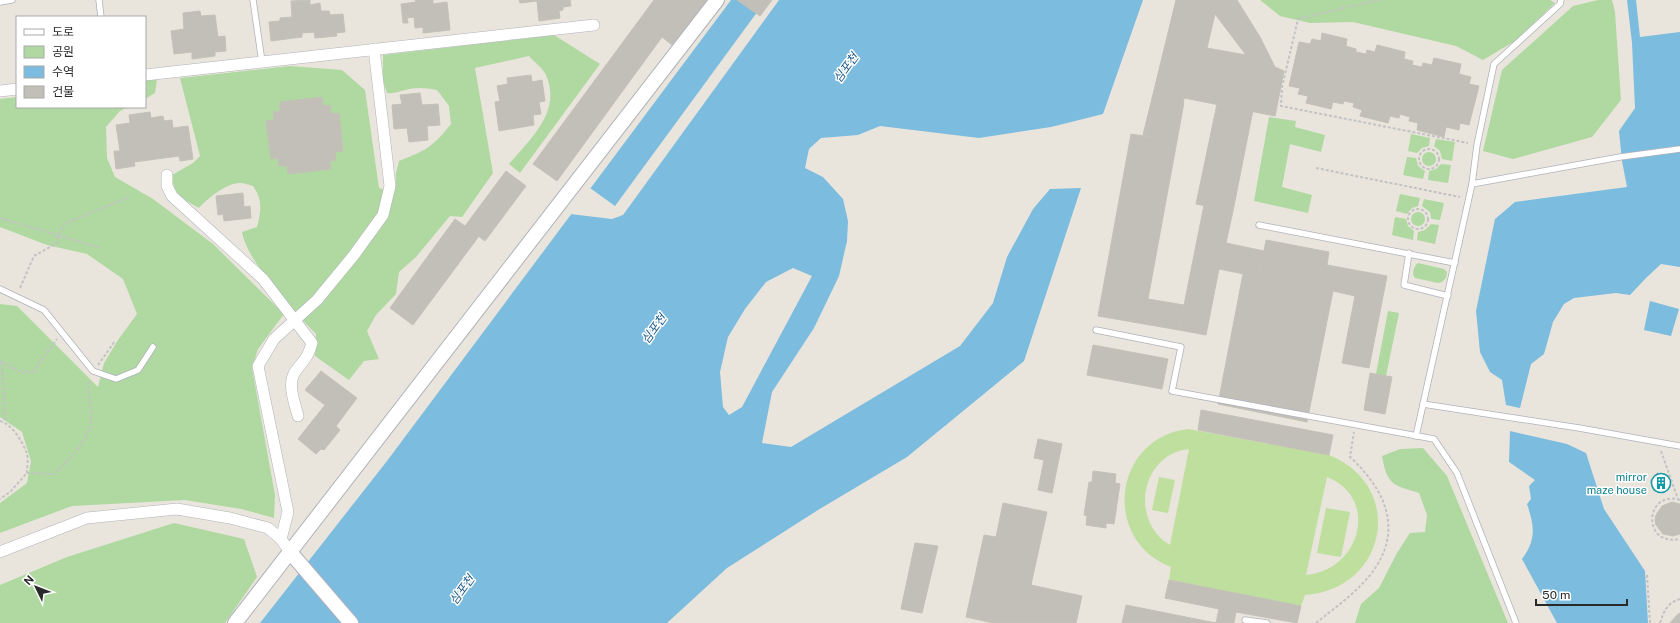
<svg xmlns="http://www.w3.org/2000/svg" width="1680" height="623" viewBox="0 0 1680 623" font-family="'Public Sans','Noto Sans KR',sans-serif">
	<rect width="100%" height="100%" fill="#e9e5dd"/>
	<g fill="#afd9a0">
		<path d="M1260 0H1550L1555 3 1515 41 1483 60 1456 46 1353 22 1310 23 1280 16Z"/>
		<path d="M1598 0H1612L1615 12 1621 100 1592 137 1513 159 1483 151 1502 70 1573 6Z"/>
		<path d="M554 35 600 64 520 173 509 164C530 139 562 112 546 75 543 68 534 62 529 56L475 68 493 173 462 217 450 216 416 257 399 272 396 294 376 315 367 331 379 359 364 361 349 380 315 356 316 334C294 311 247 262 242 232L257 227C261 211 263 200 253 186 249 185 244 183 240 183 226 183 207 199 199 208 183 199 173 194 172 175L193 163 200 156 180 78 290 66 342 70 365 90 379 188 395 193 396 173 399 161C426 150 432 148 451 124L449 106 437 90C428 88 418 87 409 89 400 91 395 94 387 93L383 81V55Z"/>
		<path d="M157 79 155 93 145 99V80Z"/>
		<path d="M17 97V107H128L120 111 106 127 107 158 115 177 153 199 213 244 284 314 258 349 252 368 275 495 274 518 241 509 185 500 72 506 0 533V503L27 483 31 461 22 432 0 417V304L17 306 98 387 104 363 118 340 137 314 123 279 87 254 47 245 0 227V99Z"/>
		<path d="M1269 117 1296 121 1295 127 1325 135 1321 152 1290 144 1282 187 1312 195 1308 213 1254 201Z"/>
		<path d="M1411 134 1430 138 1429 146 1422 148 1417 153 1408 151Z"/>
		<path d="M1436 139 1455 142 1452 161 1442 159 1440 151 1434 146Z"/>
		<circle cx="1429" cy="159" r="7"/>
		<path d="M1407 157 1416 158 1418 166 1425 171 1423 179 1403 175Z"/>
		<path d="M1441 164 1451 165 1448 183 1428 180 1429 171 1436 169Z"/>
		<path d="M1400 194 1420 198 1418 206 1412 208 1407 214 1396 211Z"/>
		<path d="M1424 199 1444 203 1440 220 1431 219 1430 212 1422 206Z"/>
		<circle cx="1418" cy="219" r="7"/>
		<path d="M1395 217 1406 219 1408 226 1414 231 1413 240 1392 235Z"/>
		<path d="M1431 224 1439 225 1435 244 1417 240 1418 232 1425 230Z"/>
		<path d="M1418 263 1444 269 1447 272 1446 278 1442 282 1438 283 1415 278C1411 274 1414 266 1418 263Z"/>
		<path d="M1388 311 1399 313 1386 376 1376 374Z"/>
		<path d="M1423 448 1447 476 1508 623H1355L1361 604 1379 588 1397 553 1410 533 1425 532 1427 515 1419 493C1393 485 1387 485 1382 456L1400 449Z"/>
		<path d="M174 523 244 539 257 577 225 623H0V585L67 557Z"/>
	</g>
	<g fill="#bedf9d" fill-rule="evenodd">
		<path d="M1188 429 1329 455C1406 486 1388 589 1305 595L1301 606 1169 580 1171 567C1101 540 1113 438 1188 429ZM1189 449 1170 545C1129 521 1141 454 1189 449ZM1327 477C1379 497 1362 570 1306 575Z"/>
		<path d="M1159 477 1175 480 1168 513 1152 510Z"/>
		<path d="M1326 508 1350 512 1341 557 1317 553Z"/>
	</g>
	<g fill="#7cbcdf" fill-rule="evenodd">
		<path d="M731 0H1143L1103 114 1051 127 979 138 880 126 858 135 821 138 809 149 805 168 823 177 843 199 848 221 847 241 839 276 814 328 772 392 762 443 791 447 960 346 993 303 1007 257 1033 209 1050 189 1081 188 1024 361 907 457 818 510 727 568 667 623H260L387 461ZM793 268 812 276 742 407 729 415 723 407 720 372 728 337 745 309 766 282Z"/>
		<path d="M1627 0H1636L1640 37 1680 32V267L1661 264 1646 278 1630 295 1616 293 1574 298 1564 304 1553 322 1544 354 1531 364 1520 408 1506 405 1502 380 1490 372 1480 352 1476 311 1495 219 1515 202 1627 187 1622 161 1619 131 1635 108 1632 43Z"/>
		<path d="M1650 301 1679 309 1671 336 1644 330Z"/>
		<path d="M1510 431 1567 444 1586 453 1604 509 1645 571 1648 623H1557L1522 559C1537 539 1534 525 1527 504L1531 499 1529 486 1535 480 1509 462Z"/>
	</g>
	<path fill="#e9e5dd" d="M766 0H779L623 215 612 219 570 214 590 188 615 206Z"/>
	<g fill="#c2bfb8" stroke="#c4c1b7" fill-rule="evenodd">
		<path d="M310 0V5L320 3 321 11H329L330 15 343 14 345 32 336 33 337 36 315 38 314 32 302 33V37L271 41 269 22 280 21V18L292 17 291 1Z"/>
		<path d="M415 0H433V4L447 2 450 30 423 33V27L415 28 414 17 407 18 408 23H403L401 4 416 2Z"/>
		<path d="M519 0H570L571 6 563 7V10L559 11 560 18 539 21 537 1 520 3Z"/>
		<path d="M654 0H708L672 45 662 37 557 181 533 164Z"/>
		<path d="M737 0H772L760 16Z"/>
		<path d="M1176 0H1237L1260 37 1275 67 1284 71 1275 116 1184 98 1183 108 1164 104 1157 138 1143 135ZM1215 14 1246 55 1207 48Z"/>
		<path d="M200 11 201 16 215 15 218 37 225 36 226 51 215 52V56L192 59V52L174 54 171 31 184 29 183 13Z"/>
		<path d="M1322 33 1347 39 1346 46 1356 49V52L1366 54 1367 50 1375 52 1377 45 1405 52 1404 59 1413 61 1412 65 1422 67 1423 63 1432 65 1434 58 1461 64 1459 74 1471 77 1469 84 1479 86 1469 125 1460 123 1459 130 1446 127 1444 137 1417 130 1418 123 1409 121 1410 117 1400 114 1399 118 1390 116 1388 123 1360 116 1362 110 1353 107 1354 103 1344 101 1343 104 1333 102 1331 109 1306 103 1308 96 1298 94 1300 88 1289 86 1299 42 1310 44 1312 39 1321 41Z"/>
		<path d="M531 75 532 82 542 80 545 101 539 102 541 114 533 115 534 125 499 131 495 102 500 101 497 86 508 84 507 78Z"/>
		<path d="M420 93 422 105 438 104 440 125 427 126 428 140 409 142 407 128 394 129 392 105 402 104 400 95Z"/>
		<path d="M322 97 323 106 330 105 331 114 339 113 343 151 335 152 336 160 330 161 331 169 288 174 287 166H279L278 158 271 159 266 121 274 120 273 112 280 111V102Z"/>
		<path d="M1164 104 1183 108 1148 299 1184 305 1179 330 1098 316 1131 134 1157 138Z"/>
		<path d="M1217 104 1253 110 1233 211 1196 204Z"/>
		<path d="M150 112 151 118 163 116 164 121 172 120 173 128 188 126 193 159 180 161 179 156 134 162 135 166 116 169 114 151H120L116 125 130 123 129 115Z"/>
		<path d="M506 171 526 186 485 241 465 226Z"/>
		<path d="M243 193 244 207 250 206 251 218 224 221 223 214 218 215 216 196Z"/>
		<path d="M1204 205 1233 211 1226 243 1264 251 1259 277 1219 269 1206 335 1179 330Z"/>
		<path d="M455 219 479 236 413 325 390 308Z"/>
		<path d="M1266 240 1329 252 1327 265 1387 276 1369 368 1342 363 1355 296 1333 291 1307 422 1218 404 1243 274 1259 277Z"/>
		<path d="M1093 345 1168 359 1162 389 1087 375Z"/>
		<path d="M321 371 357 398 336 426 340 430 324 450 321 449 316 454 298 439 325 405 305 390Z"/>
		<path d="M1370 373 1392 377 1385 414 1364 410Z"/>
		<path d="M1201 410 1333 435 1329 455 1198 430Z"/>
		<path d="M1038 439 1062 444 1052 493 1038 490 1044 460 1034 458Z"/>
		<path d="M1093 471 1116 474 1115 483 1120 484 1114 524 1106 523V528L1086 525 1087 516 1084 515 1089 482H1092Z"/>
		<path d="M1657 473 1668 475 1671 485 1664 493 1654 491 1650 481Z"/>
		<path d="M1672 502 1680 504V534L1673 536 1663 534 1656 525 1655 520 1656 515 1662 506Z"/>
		<path d="M1003 503 1047 512 1031 585 1082 596 1076 623H993L966 617 984 535 996 537Z"/>
		<path d="M915 543 938 546 922 613 901 609Z"/>
		<path d="M1169 580 1301 606 1297 623 1236 612 1234 623H1216L1219 609 1165 598Z"/>
		<path d="M1126 605 1216 623H1217H1122Z"/>
		<path d="M1680 613V623H1670L1677 615Z"/>
	</g>
	<g fill="none" stroke-linecap="round" stroke-linejoin="round">
		<g stroke="#b0b2bb" stroke-width="7">
			<g id="service">
				<path d="M99 0 101 17"/>
				<path d="M253 0 262 62"/>
				<path d="M0 2 12 0"/>
				<path d="M1472 184 1620 157 1680 149"/>
				<path d="M1259 225 1455 263"/>
				<path d="M1409 253 1404 285 1448 296"/>
				<path d="M0 289 44 310 93 371 116 379 138 370 153 347"/>
				<path d="M1096 330 1181 347 1172 391 1434 439 1457 473 1516 623"/>
				<path d="M1423 404 1579 428 1680 446"/>
				<path d="M1416 436 1472 184 1477 145 1494 64 1560 4 1561 0"/>
				<path d="M1245 620 1267 623"/>
			</g>
		</g>
		<g stroke="#b0b2bb" stroke-width="12">
			<g id="minor">
				<path d="M145 75 594 25"/>
				<path d="M0 91 17 89"/>
				<path d="M167 175V186L172 196 263 279 312 343C307 360 304 359 295 372 287 384 295 404 298 416"/>
				<path d="M281 539 288 512 258 366 274 339 317 300 354 255 383 215 390 186 374 49"/>
				<path d="M0 552 87 518 177 509 230 518 268 528 281 539 290 552"/>
			</g>
		</g>
		<g stroke="#b0b2bb" stroke-width="16">
			<g id="tertiary">
				<path d="M290 552 351 623"/>
				<path d="M235 623 717 0"/>
			</g>
		</g>
		<g stroke="#c3c3c3" stroke-width="2" stroke-dasharray="3 2" stroke-linecap="butt">
			<path d="M1378 0 1298 19 1282 87 1281 106 1468 143"/>
			<circle cx="1429" cy="159" r="10"/>
			<path d="M1316 168 1460 197"/>
			<circle cx="1418" cy="219" r="10"/>
			<path d="M0 218 100 248"/>
			<path d="M20 288 34 256 57 243 58 235 64 224 129 197"/>
			<path d="M0 361 23 373 34 371 57 339"/>
			<path d="M2 362 5 422"/>
			<path d="M98 365 115 341"/>
			<path d="M0 421C12 424 21 440 26 451 29 457 27 466 27 473L10 492 0 499"/>
			<path d="M1661 451 1678 499"/>
			<path d="M27 473 54 474C69 460 92 437 91 416 91 403 86 391 90 379"/>
			<path d="M1680 500C1645 489 1641 547 1680 539"/>
			<path d="M1647 575 1650 623"/>
			<path d="M1316 623C1332 610 1349 598 1363 583 1405 539 1391 495 1350 457L1354 432"/>
			<path d="M1660 623C1664 611 1667 603 1680 599"/>
		</g>
		<use href="#service" stroke="#fff" stroke-width="5.5"/>
		<use href="#minor" stroke="#fff" stroke-width="11"/>
		<use href="#tertiary" stroke="#fff" stroke-width="14"/>
	</g>
	<defs>
		<g id="building-ring" transform="scale(1)"><circle r="9.5" fill="#fff" stroke="#0f9aa8" stroke-width="1.5"/><path d="M-4-6H4V6H1V3H-1V6H-4ZM-2.5-4.3h1.7v1.8h-1.7ZM.8-4.3h1.7v1.8H.8ZM-2.5-1h1.7V.8h-1.7ZM.8-1h1.7V.8H.8Z" fill="#0f9aa8"/></g>
	</defs>
	<g fill-rule="evenodd">
		<use href="#building-ring" x="1661" y="483"/>
	</g>
	<g text-anchor="middle" dominant-baseline="central" stroke-width="3" stroke-linejoin="round" paint-order="stroke">
		<g font-size="11" fill="#0d838f" stroke="#fff" text-anchor="end">
			<text x="1647" y="477">mirror<tspan x="1647" dy="13">maze house</tspan></text>
		</g>
		<g font-size="12" font-style="italic" fill="#1e5b88" stroke="#fff">
			<text transform="translate(846 68) rotate(-54)">심포천</text>
			<text transform="translate(654 329) rotate(-54)">심포천</text>
			<text transform="translate(462 590) rotate(-54)">심포천</text>
		</g>
	</g>
	<rect x="16" y="16" width="130" height="92" fill="#ffffff" stroke="#a9a9a9"/>
	<rect x="24" y="29" width="20" height="6" fill="#ffffff" stroke="#a9a9a9"/>
	<text x="52" y="36" font-size="12" fill="#292929">도로</text>
	<rect x="24" y="46" width="20" height="12" fill="#afd9a0" stroke="#a9a9a9"/>
	<text x="52" y="56" font-size="12" fill="#292929">공원</text>
	<rect x="24" y="66" width="20" height="12" fill="#7cbcdf" stroke="#a9a9a9"/>
	<text x="52" y="76" font-size="12" fill="#292929">수역</text>
	<rect x="24" y="86" width="20" height="12" fill="#c2bfb8" stroke="#a9a9a9"/>
	<text x="52" y="96" font-size="12" fill="#292929">건물</text>
	<g transform="translate(36 587) rotate(313)" stroke="#ffffff" stroke-width="3" paint-order="stroke">
	<path d="M0-3L7 15L0 10L-7 15Z" fill="#292929"/>
	<text y="-6" font-size="11" font-weight="bold" text-anchor="middle" fill="#292929">N</text>
	</g>
	<path d="M1536 599v6h91v-6" fill="none" stroke="#292929" stroke-width="2"/>
	<text x="1542" y="599" font-size="12" fill="#292929" stroke="#ffffff" stroke-width="3" paint-order="stroke">50 m</text>
</svg>
